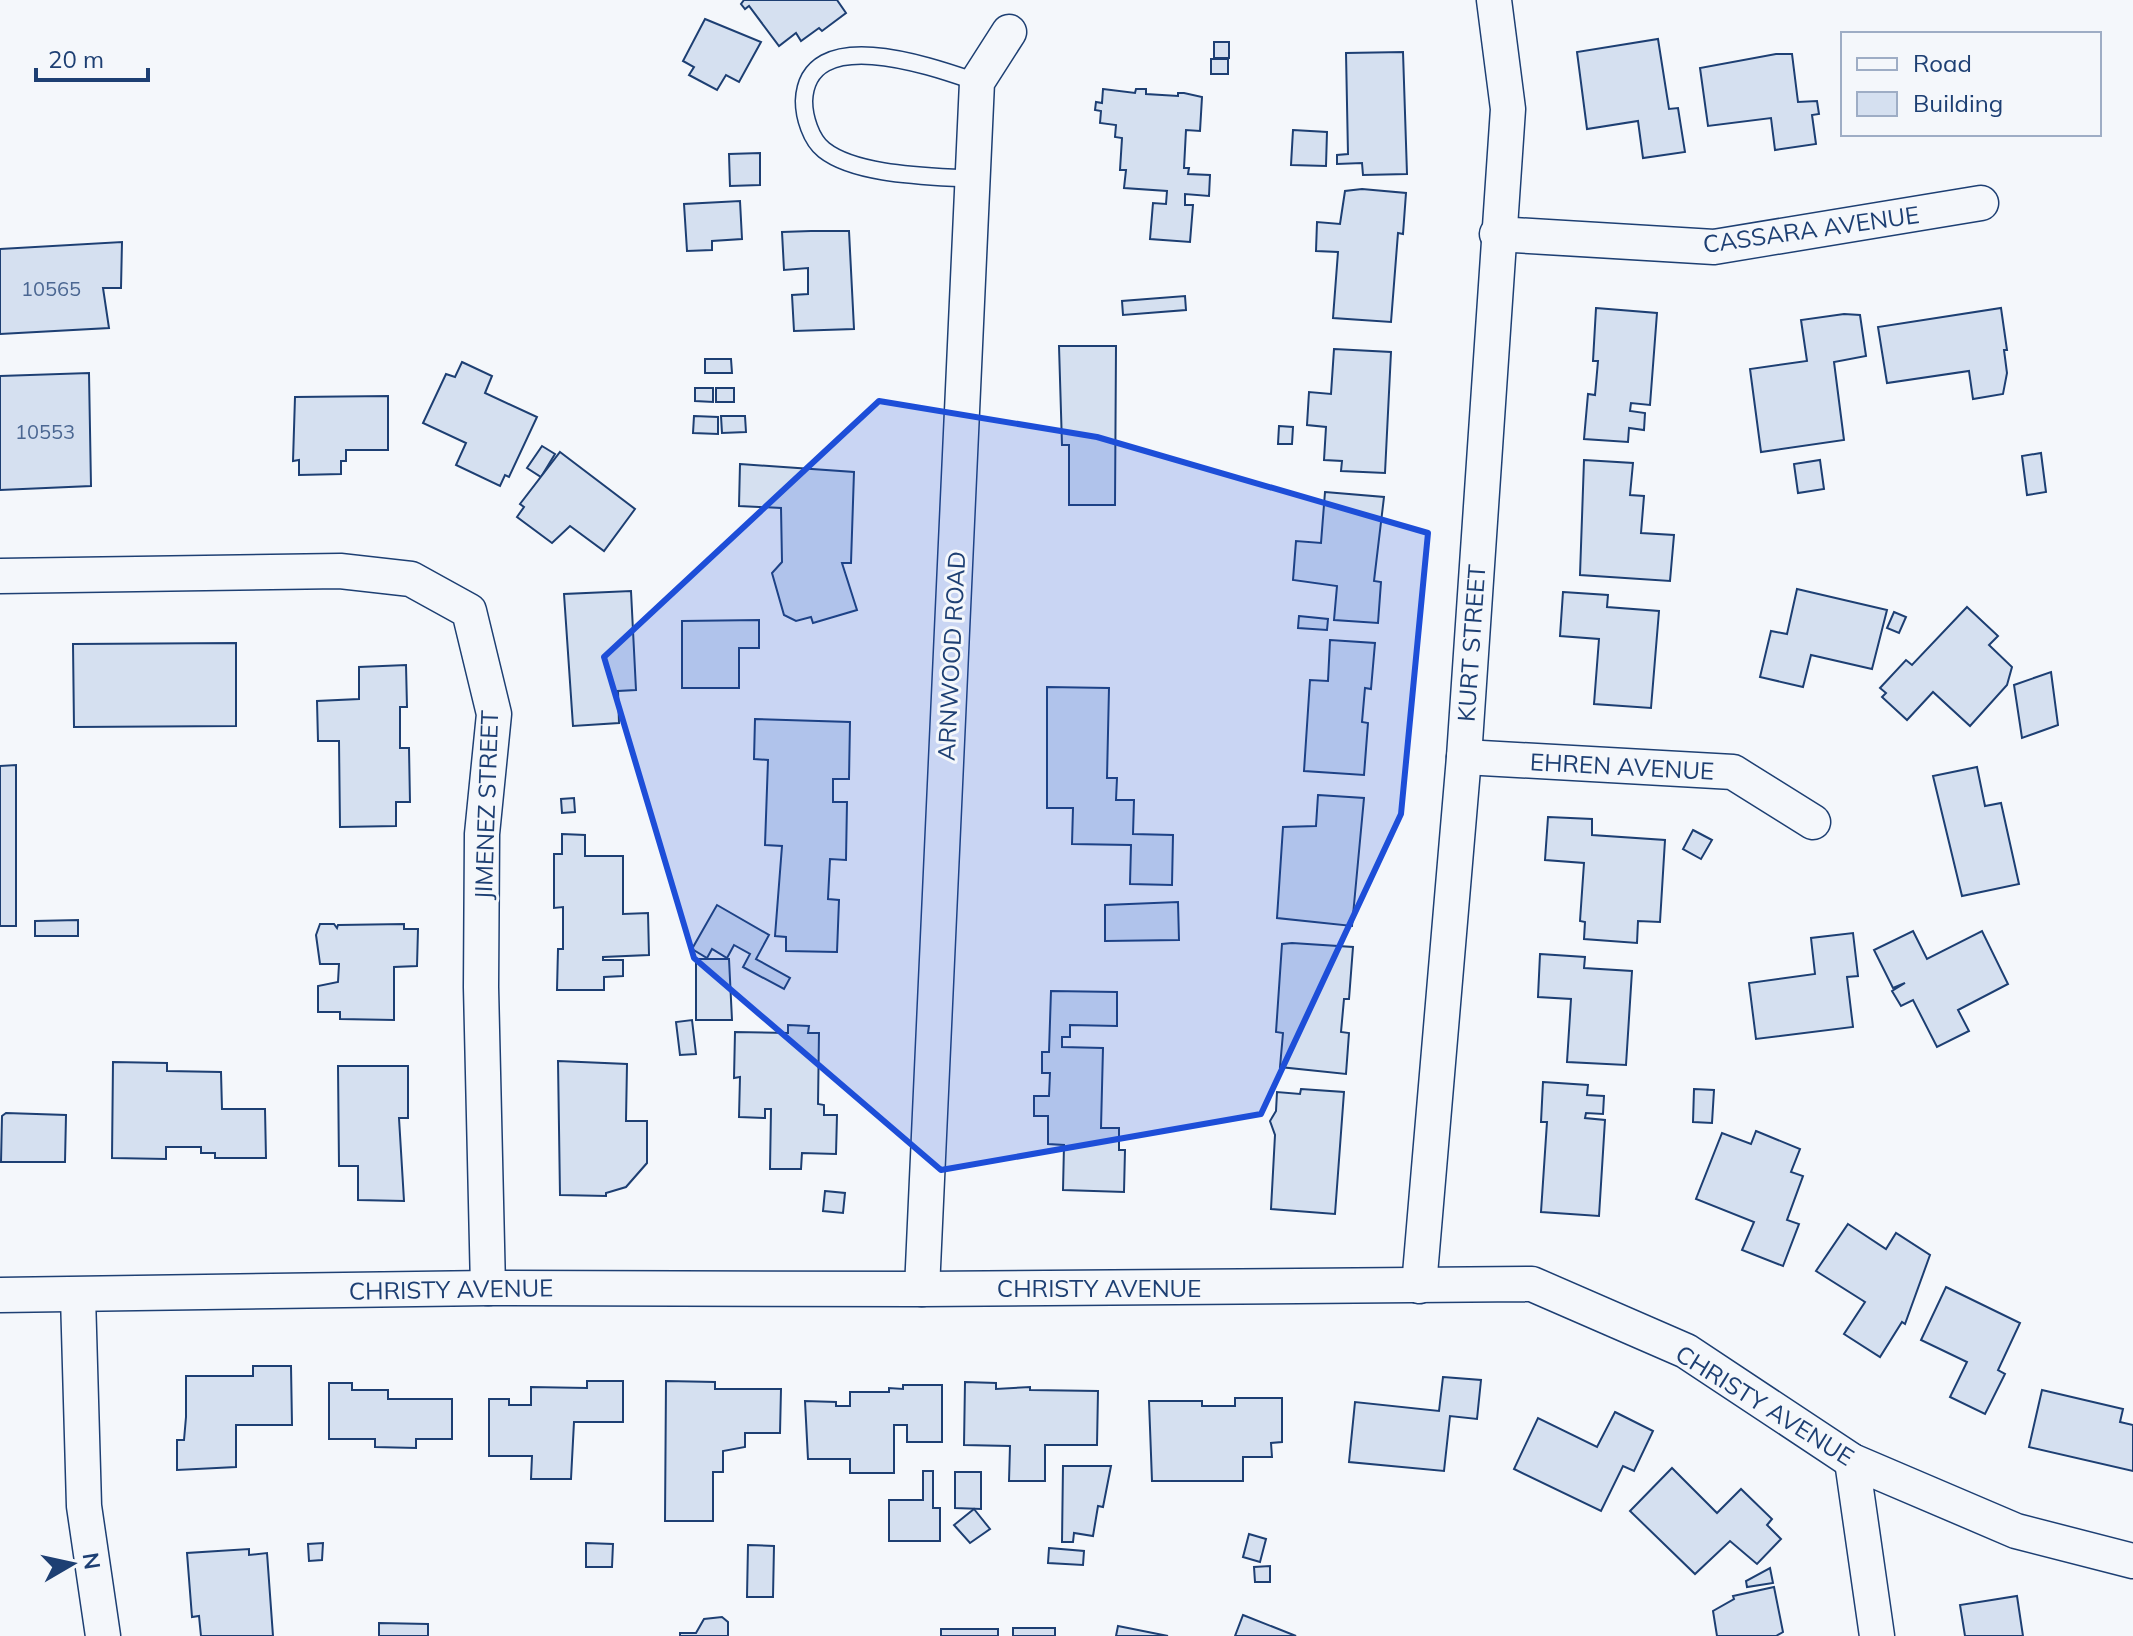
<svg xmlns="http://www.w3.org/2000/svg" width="2133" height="1636" viewBox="0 0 2133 1636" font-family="Mulish,sans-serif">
	<rect width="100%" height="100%" fill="#f4f7fb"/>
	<g fill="#d5e0f0" stroke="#1d3f73" stroke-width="2">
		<path d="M744 0H837L846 13 822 31 819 28 801 41 796 33 779 46 749 6 745 9 741 4Z"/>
		<path d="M705 19 761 42 739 82 726 75 717 90 689 75 694 67 683 61Z"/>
		<path d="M1658 39 1669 109 1678 108 1685 152 1643 158 1638 121 1587 129 1577 52Z"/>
		<rect x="1214" y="42" width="15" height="16"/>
		<path d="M1403 52 1407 174 1363 175 1362 163 1337 164V155L1348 154 1346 53Z"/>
		<path d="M1776 54H1792L1798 102 1817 101 1819 114 1812 115 1816 144 1775 150 1771 118 1708 126 1700 68Z"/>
		<rect x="1211" y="59" width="17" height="15"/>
		<path d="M1103 89 1135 93 1136 89H1146V94L1178 96V93H1184L1202 97 1200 131 1186 130 1184 168H1189L1188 174 1210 175 1209 196 1185 194V205H1193L1190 242 1150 239 1153 203 1166 204 1167 191 1124 188 1126 170H1120L1122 138 1115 137 1116 125 1100 123 1101 111 1095 110 1096 102 1102 103Z"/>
		<path d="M1293 130 1327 132 1326 166 1291 165Z"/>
		<path d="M760 153V185L730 186 729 154Z"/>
		<path d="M1362 189 1406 193 1403 234 1398 233 1391 322 1333 318 1338 252 1316 251 1317 222 1340 224 1345 191Z"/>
		<path d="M740 201 742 239 712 241V250L687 251 684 204Z"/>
		<path d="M811 231H849L854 329 794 331 792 295 808 294V268L784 270 782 232Z"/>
		<path d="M122 242 121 288H103L109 328 0 334V249Z"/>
		<path d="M1185 296 1186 310 1123 315 1122 301Z"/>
		<path d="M1596 308 1657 313 1650 405 1631 403 1630 411 1645 413 1644 430 1629 428 1628 442 1584 439 1588 394 1595 395 1598 361H1593Z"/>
		<path d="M2001 308 2007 350H2004L2007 373 2003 394 1973 399 1969 371 1887 383 1878 327Z"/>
		<path d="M1844 314 1860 315 1866 356 1834 362 1844 440 1761 452 1750 369 1807 361 1801 320Z"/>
		<path d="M1059 346H1116L1115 505H1069V445H1062Z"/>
		<path d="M1334 349 1391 352 1385 473 1341 471 1342 461 1324 460 1326 427 1307 425 1309 392 1331 394Z"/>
		<path d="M705 359H731L732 373H705Z"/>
		<path d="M462 362 492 376 485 393 537 417 509 477 505 475 500 486 456 465 466 443 423 423 446 374 455 377Z"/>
		<path d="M89 373 91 486 0 490V376Z"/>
		<path d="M695 388H713V402L695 401Z"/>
		<rect x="716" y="388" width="18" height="14"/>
		<path d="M388 396V450H346V461H341V474L299 475V460L293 461 295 397Z"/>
		<path d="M694 416 718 417V434L693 433Z"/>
		<path d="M721 416H745L746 432 722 433Z"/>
		<path d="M1279 426 1293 427 1292 444H1278Z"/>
		<path d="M542 446 555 454 541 477 527 468Z"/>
		<path d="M560 452 635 509 604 551 570 526 552 543 517 517 524 507 520 504Z"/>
		<path d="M2041 453 2046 492 2027 495 2022 456Z"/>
		<path d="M1584 460 1633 463 1630 495 1644 496 1641 533 1674 535 1670 581 1580 575Z"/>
		<path d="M1820 460 1824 489 1798 493 1794 464Z"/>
		<path d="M740 464 854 472 851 563H842L857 610 813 623 811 617 796 621 784 615 772 573 782 562 781 508 739 506Z"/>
		<path d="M1325 492 1384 497 1374 581 1381 582 1378 623 1334 620 1337 586 1293 580 1296 541 1321 543Z"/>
		<path d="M1797 589 1887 610 1872 669 1811 655 1803 687 1760 677 1771 631 1787 634Z"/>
		<path d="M631 591 636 690 618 691 619 723 573 726 564 594Z"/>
		<path d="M1563 592 1608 595 1607 607 1659 611 1651 708 1594 704 1599 639 1560 636Z"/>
		<path d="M1967 607 1998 636 1989 645 2012 667 2007 685 1970 726 1933 692 1907 720 1882 697 1886 693 1880 688 1906 660 1912 665Z"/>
		<path d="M1894 612 1906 617 1899 633 1887 628Z"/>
		<path d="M1299 616 1328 619 1327 630 1298 628Z"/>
		<path d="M759 620V648H739V688H682V621Z"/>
		<path d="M1330 640 1375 643 1371 689 1365 688 1362 722 1368 723 1364 775 1304 771 1310 680 1328 681Z"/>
		<path d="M236 643V726L74 727 73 644Z"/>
		<path d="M406 665 407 707H400V748H409L410 802H396V826L340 827 339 741H318L317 701 359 699V667Z"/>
		<path d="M2051 672 2058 725 2022 738 2014 685Z"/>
		<path d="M1047 687 1109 688 1107 778H1117L1116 800H1134L1133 834 1173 835 1172 885 1130 884 1131 845 1072 844 1073 808H1047Z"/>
		<path d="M755 719 850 722 849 779H833V802H847L846 860 830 859 828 899 839 900 837 952 786 951V937L775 936 782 846 765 845 768 760 754 759Z"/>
		<path d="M16 765V926H0V766Z"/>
		<path d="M1977 767 1985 806 2001 803 2019 884 1962 896 1933 776Z"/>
		<path d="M1318 795 1364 798 1352 926 1277 918 1283 827 1316 826Z"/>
		<path d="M574 798 575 812 562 813 561 799Z"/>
		<path d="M1548 817 1592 819V835L1665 840 1660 922 1638 921 1637 943 1584 939 1585 922 1580 921 1584 863 1545 860Z"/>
		<path d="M1693 830 1712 840 1701 859 1683 849Z"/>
		<path d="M562 834 585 835V856H623V914L648 913 649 955 603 957V960H623V976L604 977V990H557L558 949H563V907L554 908V854H562Z"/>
		<path d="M1178 902 1179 940 1105 941V905Z"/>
		<path d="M717 905 769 935 756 959 790 978 784 989 743 967 750 954 734 945 727 958 712 949 707 958 692 949Z"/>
		<path d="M78 920V936H35V921Z"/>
		<path d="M320 924H334L337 928 338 925 404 924V929H418L417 966 394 967V1020L340 1019V1012H318V986L338 982 339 964H320L316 935Z"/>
		<path d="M1913 931 1927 959 1982 931 2008 984 1958 1010 1969 1031 1937 1047 1913 1000 1901 1006 1892 991 1905 983 1893 988 1874 950Z"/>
		<path d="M1853 933 1858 976 1847 977 1853 1027 1756 1039 1749 983 1815 974 1811 938Z"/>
		<path d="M1292 943 1353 947 1349 999H1344L1341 1032 1349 1033 1346 1074 1280 1067 1283 1033 1276 1032 1282 944Z"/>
		<path d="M1540 954 1585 957 1584 968 1632 971 1626 1065 1567 1062 1571 999 1538 997Z"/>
		<path d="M696 959H729L732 1020H696Z"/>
		<path d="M1051 991 1117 992V1026L1070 1025V1037H1062V1047L1103 1048 1101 1128H1119V1150H1125L1124 1192 1063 1190 1064 1145 1048 1144V1116H1034V1096H1049L1050 1073H1042V1052H1049Z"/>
		<path d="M692 1020 696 1054 680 1055 676 1022Z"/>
		<path d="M788 1025 809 1026 808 1033H819L818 1104 824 1105V1115H837L836 1154 802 1153 801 1169H770L771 1109H765V1118L739 1117 740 1077 734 1078 735 1032 788 1033Z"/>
		<path d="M558 1061 627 1064 626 1121H647V1163L626 1187 606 1193V1196L560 1195Z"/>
		<path d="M113 1062 167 1063V1071L221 1072 222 1109H265L266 1158H215V1153H201V1147H166V1159L112 1158Z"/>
		<path d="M338 1066H408V1118H399L404 1201 358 1200V1166H339Z"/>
		<path d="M1543 1082 1588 1085 1587 1095 1604 1096 1603 1114 1586 1113 1585 1118 1605 1120 1599 1216 1541 1212 1547 1122H1541Z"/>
		<path d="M1301 1089 1344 1092 1335 1214 1271 1209 1275 1135 1270 1121 1276 1111 1277 1092 1300 1094Z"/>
		<path d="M1694 1089 1714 1090 1712 1123 1693 1122Z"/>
		<path d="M6 1113 66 1115 65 1162H1L2 1116Z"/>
		<path d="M1756 1131 1800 1149 1791 1172 1803 1176 1787 1220 1799 1224 1783 1266 1742 1250 1754 1222 1696 1199 1722 1133 1751 1144Z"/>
		<path d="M825 1191 845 1193 843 1213 823 1211Z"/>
		<path d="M1848 1224 1886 1249 1896 1233 1930 1255 1905 1324 1902 1322 1880 1357 1844 1334 1865 1302 1816 1271Z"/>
		<path d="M1946 1287 2020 1323 1998 1370 2005 1374 1985 1414 1950 1397 1967 1362 1921 1340Z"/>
		<path d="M253 1366H291L292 1425H236V1467L177 1470V1440H184L186 1417V1376H253Z"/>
		<path d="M1443 1377 1481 1380 1477 1419 1450 1416 1444 1471 1349 1462 1355 1402 1439 1411Z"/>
		<path d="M587 1381H623V1422H574L571 1479H531L532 1456H489V1399H509V1405H531V1387L587 1388Z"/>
		<path d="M666 1381 715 1382V1389H781L780 1433H745V1447L723 1451V1472H713V1521H665Z"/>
		<path d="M965 1382 996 1383V1389L1030 1387V1390L1098 1391 1097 1445H1045V1481H1009L1010 1446 964 1445Z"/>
		<path d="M329 1383H352V1390H388V1399H452V1439H416V1448L375 1447V1439H329Z"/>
		<path d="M903 1385H942V1442H907V1425H894V1473H850V1459H808L805 1401 836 1402V1406H850V1392H889V1388L903 1389Z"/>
		<path d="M2042 1390 2123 1409 2120 1422 2133 1425V1471L2029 1447Z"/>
		<path d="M1235 1398H1282V1442L1271 1443 1272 1457H1243V1481H1152L1149 1401H1202V1406H1235Z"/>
		<path d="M1615 1412 1653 1431 1634 1471 1623 1466 1601 1511 1514 1469 1538 1418 1597 1447Z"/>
		<path d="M1063 1466H1111L1103 1507 1098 1506 1093 1536 1074 1533 1073 1542H1062Z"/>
		<path d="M1672 1468 1717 1513 1741 1489 1772 1519 1767 1525 1781 1539 1757 1564 1730 1541 1695 1574 1630 1511Z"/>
		<path d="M923 1471H933V1508H940V1541H889V1500H923Z"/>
		<path d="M955 1472H981V1509L955 1508Z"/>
		<path d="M974 1509 990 1529 970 1543 954 1525Z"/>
		<path d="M1249 1534 1266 1539 1260 1562 1243 1557Z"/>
		<path d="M323 1543 322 1560 309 1561 308 1544Z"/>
		<path d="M586 1543 613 1544 612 1567H586Z"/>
		<path d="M748 1545 774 1546 773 1597H747Z"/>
		<path d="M1049 1548 1084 1551 1083 1565 1048 1563Z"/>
		<path d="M249 1549V1555L267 1553 273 1636H201L199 1616 192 1617 187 1553Z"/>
		<path d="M1270 1566V1582H1255L1254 1567Z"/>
		<path d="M1770 1568 1773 1583 1747 1587 1746 1581Z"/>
		<path d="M1774 1587 1783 1632 1776 1636H1717L1713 1611 1734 1599 1733 1596Z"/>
		<path d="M2017 1596 2023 1636H1965L1960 1605Z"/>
		<path d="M1243 1615 1296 1636H1235Z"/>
		<path d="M722 1617 728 1622V1636H680V1633H696L704 1619Z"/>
		<path d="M379 1623 428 1624V1636H379Z"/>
		<path d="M1118 1626 1168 1636H1116Z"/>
		<rect x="1013" y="1628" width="42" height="8"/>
		<rect x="941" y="1629" width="57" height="7"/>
	</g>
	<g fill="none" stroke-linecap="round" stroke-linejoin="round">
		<g stroke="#1d3f73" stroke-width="19">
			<path id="service" d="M973 179C932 176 857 176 824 150 811 140 804 117 804 101 807 21 936 68 977 82"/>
		</g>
		<g stroke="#1d3f73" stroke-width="37">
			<g id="minor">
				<path d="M1497 234 1714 247 1981 203"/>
				<path d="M0 576 340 571 411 579 469 611 494 714 482 834 481 987 488 1288"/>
				<path d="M1464 757 1733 772 1813 822"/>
				<path d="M1419 1286 1464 757 1508 109 1494 0"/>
				<path d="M922 1289 977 82 1009 32"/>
				<path d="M0 1295 488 1288 922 1289 1532 1284 1686 1351 1852 1461 2016 1531 2133 1561"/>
				<path d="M78 1296 84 1506 103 1636"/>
				<path d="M1852 1461 1877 1636"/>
			</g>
		</g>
		<use href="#service" stroke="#f4f7fb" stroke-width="16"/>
		<use href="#minor" stroke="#f4f7fb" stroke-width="34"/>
	</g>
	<path fill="#1d4ed8" fill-opacity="0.2" stroke="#1d4ed8" stroke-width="6" stroke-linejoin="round" d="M879 401 1097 437 1428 533 1401 814 1261 1114 941 1170 694 958 604 657Z"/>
	<g text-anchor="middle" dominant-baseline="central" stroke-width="6" stroke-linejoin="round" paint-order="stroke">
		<g font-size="20" fill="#4b6792">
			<text x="51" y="288">10565</text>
			<text x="45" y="431">10553</text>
		</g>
		<g font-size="24" fill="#1d3f73" stroke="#f4f7fb">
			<text transform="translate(1811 229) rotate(-8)">CASSARA AVENUE</text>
			<text transform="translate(1471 643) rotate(-86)">KURT STREET</text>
			<text transform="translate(951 656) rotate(-87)">ARNWOOD ROAD</text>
			<text transform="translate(1622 766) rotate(3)">EHREN AVENUE</text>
			<text transform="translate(486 805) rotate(-88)">JIMENEZ STREET</text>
			<text x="1099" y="1288">CHRISTY AVENUE</text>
			<text transform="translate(451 1289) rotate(-1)">CHRISTY AVENUE</text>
			<text transform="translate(1765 1405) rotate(32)">CHRISTY AVENUE</text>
		</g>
	</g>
	<rect x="1841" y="32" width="260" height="104" fill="#f4f7fb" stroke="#9eadc5" stroke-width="2"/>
	<rect x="1857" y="58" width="40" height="12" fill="#f4f7fb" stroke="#9eadc5" stroke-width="2"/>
	<text x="1913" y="72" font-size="24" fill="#1d3f73">Road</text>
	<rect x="1857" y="92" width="40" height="24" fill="#d5e0f0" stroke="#9eadc5" stroke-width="2"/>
	<text x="1913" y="112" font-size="24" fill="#1d3f73">Building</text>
	<g transform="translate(72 1564) rotate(81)" stroke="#f4f7fb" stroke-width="6" paint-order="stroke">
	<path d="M0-6L14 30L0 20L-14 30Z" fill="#1d3f73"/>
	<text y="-12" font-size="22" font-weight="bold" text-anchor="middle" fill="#1d3f73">N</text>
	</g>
	<path d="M36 68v12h112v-12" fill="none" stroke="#1d3f73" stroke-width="4"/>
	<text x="48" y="68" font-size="24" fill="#1d3f73" stroke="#f4f7fb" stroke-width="6" paint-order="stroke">20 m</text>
</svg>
